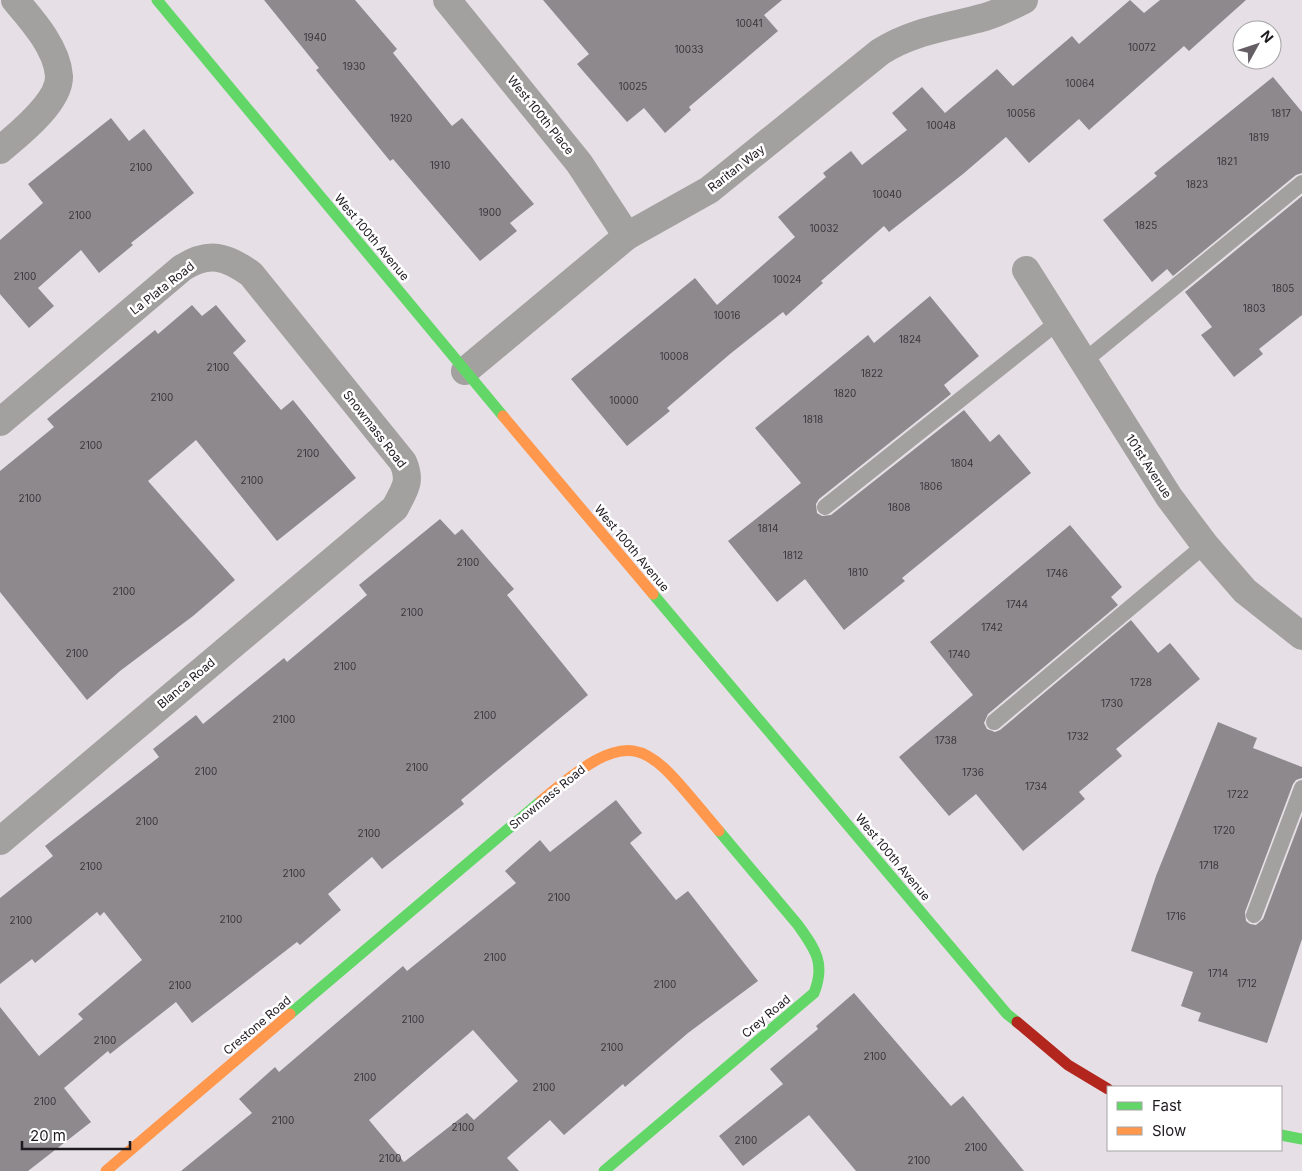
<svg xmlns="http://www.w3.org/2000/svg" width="1302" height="1171" viewBox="0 0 1302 1171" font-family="Inter,sans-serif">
	<rect width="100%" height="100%" fill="#e6e0e6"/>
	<g fill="#8d898d" fill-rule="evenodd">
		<path d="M264 0H355L397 49 393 53 452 126 462 118 534 204 510 223 517 231 480 261 393 159 390 161 316 70 319 68Z"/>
		<path d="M543 0H782L764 15 778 31 689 107 691 110 665 133 644 108 627 122 577 64 589 54Z"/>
		<path d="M1130 0 1144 13 1160 0H1246L1189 51 1184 46 1089 130 1079 119 1029 163 1006 137 963 174 889 232 884 226 821 281 823 283 786 316 783 312 730 354 667 408 670 411 627 446 571 379 695 278 717 305 795 237 778 217 826 177 823 173 851 151 862 165 907 130 892 113 922 87 945 113 997 69 1013 86 1072 36 1079 44Z"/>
		<path d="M1273 77 1302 112V173L1296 175 1173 276 1167 269 1152 282 1103 220 1157 176 1154 173Z"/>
		<path d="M111 118 129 141 144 129 194 193 131 243 133 245 99 273 81 250 38 288 54 306 29 328 0 294V240L43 203 28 184Z"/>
		<path d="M1302 196V315L1259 349 1263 354 1234 377 1201 335 1212 327 1185 292Z"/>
		<path d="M930 296 979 356 944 385 951 394 819 499 816 504 817 513 822 516 831 515 964 410 990 442 999 434 1031 473 902 578 905 581 844 630 805 579 777 602 728 541 801 483 755 428 868 335 874 343Z"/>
		<path d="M192 305 202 316 216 305 246 341 233 353 281 410 293 400 356 478 277 541 196 440 148 481 235 580 193 616 120 671 87 700 0 592V471L54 427 47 419 155 330 158 334Z"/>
		<path d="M440 519 455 535 462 529 514 589 507 595 588 695 461 800 464 804 382 869 372 857 328 894 341 910 300 945 297 942 192 1023 176 1002 110 1054 108 1051 64 1088 91 1122 28 1171H0V1007L39 1056 83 1019 78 1014 142 960 104 912 100 916 97 912 35 963 32 959 0 984V898L53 856 45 846 159 757 153 749 196 715 203 724 284 658 287 662 367 595 359 585Z"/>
		<path d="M1070 525 1122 587 1111 597 1118 605 988 714 984 723 987 729 995 732 1000 730 1131 620 1158 653 1170 643 1200 679 1116 749 1122 756 1079 792 1085 799 1023 851 976 794 949 816 899 757 973 695 930 642Z"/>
		<path d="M1218 722 1257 738 1253 748 1302 767V778L1296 780 1293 784 1245 912 1246 921 1250 924 1256 925 1263 919 1302 816V939L1267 1043 1198 1021 1201 1013 1181 1006 1193 972 1131 951 1156 876Z"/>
		<path d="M616 800 642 833 630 843 676 900 688 891 758 981 688 1033 625 1087 623 1084 564 1135 550 1120 507 1158 519 1171H181L252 1113 239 1099 275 1067 279 1072 403 966 407 971 516 883 505 871 540 840 550 852ZM473 1030 518 1081 474 1120 467 1113 404 1162 369 1120Z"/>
		<path d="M854 993 951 1106 963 1096 1024 1171H856L809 1115 743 1166 719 1136 783 1084 770 1069 818 1029 816 1026Z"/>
	</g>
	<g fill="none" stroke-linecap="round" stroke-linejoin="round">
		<g stroke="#a3a1a0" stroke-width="16">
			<path d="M1083 362 1302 183"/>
			<path d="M825 507 1058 322"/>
			<path d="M994 722 1205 545"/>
			<path d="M1254 915 1302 788"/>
		</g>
		<g stroke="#a3a1a0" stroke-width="28">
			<path d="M447 0 579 163 627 236"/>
			<path d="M0 150C18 135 60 102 59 76 57 48 33 21 15 0"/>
			<path d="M1026 270 1169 497 1205 545 1245 591 1302 636"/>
			<path d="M465 371 627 236 709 190 880 52C912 31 949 27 985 17 999 13 1012 6 1024 0"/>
			<path d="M0 422 182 268C209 251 226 256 251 274L403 462C412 482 404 490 395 508L0 841"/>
		</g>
		<g stroke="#63d668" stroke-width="11">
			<path d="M157 0 503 416"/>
			<path d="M653 594 1007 1014 1017 1022"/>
			<path d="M290 1014 541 801"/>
			<path d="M1281 1135 1302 1139"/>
			<path d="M604 1171 814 993C826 963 815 949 798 925L719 831"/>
		</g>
		<g stroke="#ff974d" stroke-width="11">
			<path d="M503 416 653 594"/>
			<path d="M541 801C639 717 646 745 719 831"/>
			<path d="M106 1171 290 1014"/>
		</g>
		<path stroke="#b3261e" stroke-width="11" d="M1017 1022 1068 1065 1108 1089"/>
	</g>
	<g text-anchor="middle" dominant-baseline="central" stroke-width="5" stroke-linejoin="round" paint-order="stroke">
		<g font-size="10" fill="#3a363a">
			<text x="749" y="23">10041</text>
			<text x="315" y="37">1940</text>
			<text x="1142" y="47">10072</text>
			<text x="689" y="49">10033</text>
			<text x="354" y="66">1930</text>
			<text x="1080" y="83">10064</text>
			<text x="633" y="86">10025</text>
			<text x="1021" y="113">10056</text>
			<text x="1281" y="113">1817</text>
			<text x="401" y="118">1920</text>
			<text x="941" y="125">10048</text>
			<text x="1259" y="137">1819</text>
			<text x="1227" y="161">1821</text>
			<text x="440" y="165">1910</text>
			<text x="141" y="167">2100</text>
			<text x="1197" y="184">1823</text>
			<text x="887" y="194">10040</text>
			<text x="490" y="212">1900</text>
			<text x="80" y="215">2100</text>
			<text x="1146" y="225">1825</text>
			<text x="824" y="228">10032</text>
			<text x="25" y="276">2100</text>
			<text x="787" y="279">10024</text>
			<text x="1283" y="288">1805</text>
			<text x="1254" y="308">1803</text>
			<text x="727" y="315">10016</text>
			<text x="910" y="339">1824</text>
			<text x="674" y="356">10008</text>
			<text x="218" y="367">2100</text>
			<text x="872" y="373">1822</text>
			<text x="845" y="393">1820</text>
			<text x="162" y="397">2100</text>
			<text x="624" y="400">10000</text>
			<text x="813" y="419">1818</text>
			<text x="91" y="445">2100</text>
			<text x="308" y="453">2100</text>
			<text x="962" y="463">1804</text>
			<text x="252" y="480">2100</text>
			<text x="931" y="486">1806</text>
			<text x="30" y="498">2100</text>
			<text x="899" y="507">1808</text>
			<text x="768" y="528">1814</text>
			<text x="793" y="555">1812</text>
			<text x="468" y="562">2100</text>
			<text x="858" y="572">1810</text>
			<text x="1057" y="573">1746</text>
			<text x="124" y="591">2100</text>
			<text x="1017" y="604">1744</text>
			<text x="412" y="612">2100</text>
			<text x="992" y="627">1742</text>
			<text x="77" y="653">2100</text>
			<text x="959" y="654">1740</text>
			<text x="345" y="666">2100</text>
			<text x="1141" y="682">1728</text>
			<text x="1112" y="703">1730</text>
			<text x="485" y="715">2100</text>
			<text x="284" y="719">2100</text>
			<text x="1078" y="736">1732</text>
			<text x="946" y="740">1738</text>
			<text x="417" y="767">2100</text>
			<text x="206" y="771">2100</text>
			<text x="973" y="772">1736</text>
			<text x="1036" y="786">1734</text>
			<text x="1238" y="794">1722</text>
			<text x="147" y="821">2100</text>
			<text x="1224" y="830">1720</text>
			<text x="369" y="833">2100</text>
			<text x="1209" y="865">1718</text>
			<text x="91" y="866">2100</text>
			<text x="294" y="873">2100</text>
			<text x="559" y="897">2100</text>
			<text x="1176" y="916">1716</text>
			<text x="231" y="919">2100</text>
			<text x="21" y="920">2100</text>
			<text x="495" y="957">2100</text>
			<text x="1218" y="973">1714</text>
			<text x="1247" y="983">1712</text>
			<text x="665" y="984">2100</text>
			<text x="180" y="985">2100</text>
			<text x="413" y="1019">2100</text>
			<text x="105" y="1040">2100</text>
			<text x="612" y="1047">2100</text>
			<text x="875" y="1056">2100</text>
			<text x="365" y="1077">2100</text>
			<text x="544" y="1087">2100</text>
			<text x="45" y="1101">2100</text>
			<text x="283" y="1120">2100</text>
			<text x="463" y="1127">2100</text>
			<text x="746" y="1140">2100</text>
			<text x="976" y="1147">2100</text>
			<text x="390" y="1158">2100</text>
			<text x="919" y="1160">2100</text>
		</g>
		<g font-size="12" fill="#1f1a1f" stroke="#fff">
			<text transform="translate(541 115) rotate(51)">West 100th Place</text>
			<text transform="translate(736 168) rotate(-38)">Raritan Way</text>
			<text transform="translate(372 237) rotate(50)">West 100th Avenue</text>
			<text transform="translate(162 288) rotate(-38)">La Plata Road</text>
			<text transform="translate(375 429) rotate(52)">Snowmass Road</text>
			<text transform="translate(1149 466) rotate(57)">101st Avenue</text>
			<text transform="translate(632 548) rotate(50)">West 100th Avenue</text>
			<text transform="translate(186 683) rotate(-40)">Blanca Road</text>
			<text transform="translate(547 797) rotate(-39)">Snowmass Road</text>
			<text transform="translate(893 857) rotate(50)">West 100th Avenue</text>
			<text transform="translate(766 1016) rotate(-40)">Crey Road</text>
			<text transform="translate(257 1025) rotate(-40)">Crestone Road</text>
		</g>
	</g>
	<rect x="1107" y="1086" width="175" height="65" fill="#ffffff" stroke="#a5a3a5"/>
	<rect x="1117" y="1102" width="25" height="8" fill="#63d668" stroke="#a5a3a5"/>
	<text x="1152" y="1111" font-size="15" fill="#1f1a1f">Fast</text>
	<rect x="1117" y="1127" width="25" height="8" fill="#ff974d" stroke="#a5a3a5"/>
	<text x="1152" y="1136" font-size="15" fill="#1f1a1f">Slow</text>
	<g transform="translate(1257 45) rotate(50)"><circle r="24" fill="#ffffff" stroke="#a5a3a5"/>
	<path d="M0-4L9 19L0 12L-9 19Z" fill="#655f65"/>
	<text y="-8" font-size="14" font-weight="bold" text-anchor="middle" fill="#1f1a1f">N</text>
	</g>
	<path d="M22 1141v8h108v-8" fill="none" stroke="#1f1a1f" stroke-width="2.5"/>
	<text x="30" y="1141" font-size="15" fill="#1f1a1f" stroke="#ffffff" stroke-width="4" paint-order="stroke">20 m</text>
</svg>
